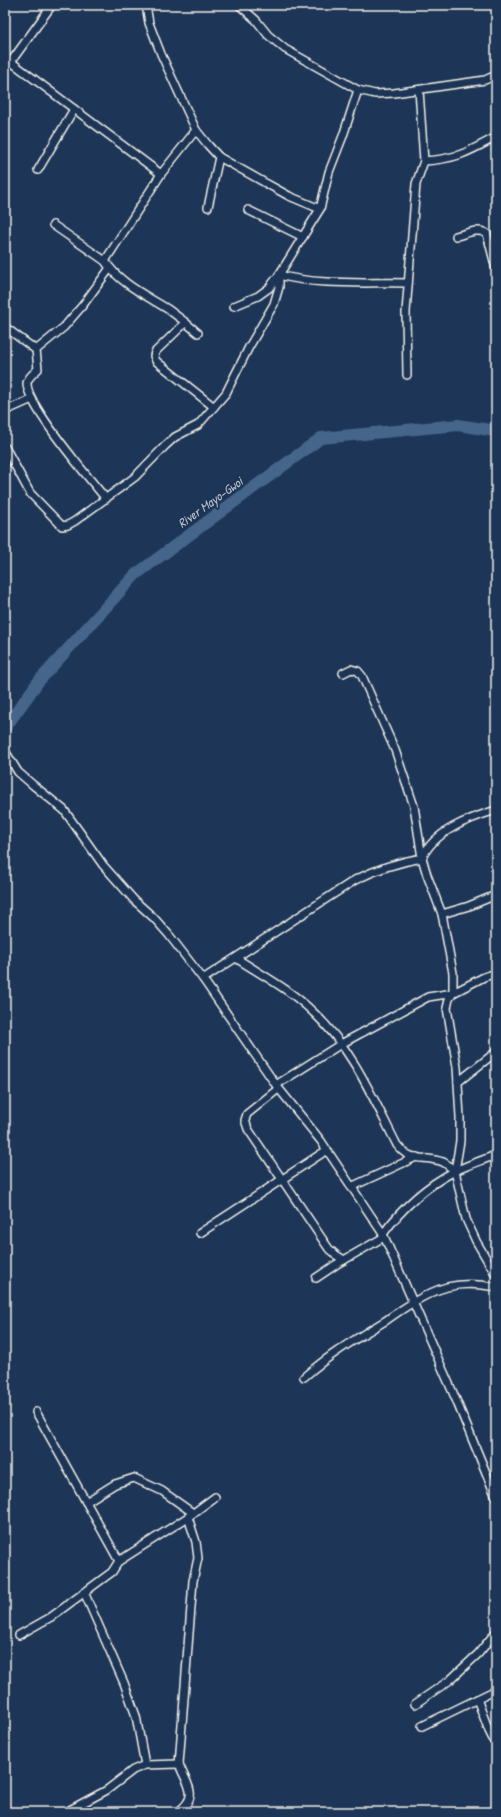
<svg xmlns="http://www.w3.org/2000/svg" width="501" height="1817" viewBox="0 0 501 1817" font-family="'Patrick Hand',sans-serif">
	<rect width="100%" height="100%" fill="#1d3557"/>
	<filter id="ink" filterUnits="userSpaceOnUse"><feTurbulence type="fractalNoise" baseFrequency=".025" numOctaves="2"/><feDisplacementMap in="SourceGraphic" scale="8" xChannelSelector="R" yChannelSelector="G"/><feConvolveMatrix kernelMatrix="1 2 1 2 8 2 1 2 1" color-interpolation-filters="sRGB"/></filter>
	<g filter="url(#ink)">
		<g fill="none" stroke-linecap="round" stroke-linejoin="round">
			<path stroke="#45658a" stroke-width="12" d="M5 728 38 682 135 575 321 438 458 425 496 431"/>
			<g stroke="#f4f1e8" stroke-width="10">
				<g id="street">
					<path d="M146 5 149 23 161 54 196 130 208 145 219 157 260 180 289 196 320 209"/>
					<path d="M239 5 256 20 268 35 285 49 358 90 375 94 394 93 485 80 496 75"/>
					<path d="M10 61 161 174"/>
					<path d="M5 70 52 5"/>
					<path d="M424 161C457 159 468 152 496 137"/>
					<path d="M38 170 74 109"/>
					<path d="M208 207 219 157"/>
					<path d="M248 210 303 237"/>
					<path d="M53 225 105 261C119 283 147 296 169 310 179 317 189 325 198 333"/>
					<path d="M456 236C466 234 479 227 487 234L496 269"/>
					<path d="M105 261 161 174 196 130"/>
					<path d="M279 275C320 286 366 282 408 283"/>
					<path d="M234 306 258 296 269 288 279 275 320 209 329 172 343 136 358 90"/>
					<path d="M185 323 155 352 154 356 156 361 214 407"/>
					<path d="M5 327 36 350 38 369C34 373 28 377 27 383 26 405 90 479 106 499"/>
					<path d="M36 350 64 327 83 305 110 268"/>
					<path d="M407 375 406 312 416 184 424 161 419 90"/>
					<path d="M5 411 32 399"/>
					<path d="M5 447 30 493 62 526 68 525 75 521 135 477 165 446 175 437 198 425 226 393 249 347 274 304 279 287V275"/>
					<path d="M343 673 351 669 358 671 362 676 395 750 414 806 422 858 427 875 442 914 453 973V993L449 999 447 1008 457 1067 460 1117V1141L455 1171 466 1219 476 1241 496 1275"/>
					<path d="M5 751 18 772 33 785 64 810 103 865 134 900 154 918 169 935 203 979 276 1085 321 1141 383 1234 454 1395 496 1497"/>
					<path d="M422 858C434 831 470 818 496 810"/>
					<path d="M442 914 469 906 496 895"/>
					<path d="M236 958C262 975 291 990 313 1012 352 1048 373 1098 397 1145 411 1163 423 1155 443 1162 447 1164 451 1168 455 1171"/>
					<path d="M203 979 355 880C377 869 398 862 422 858"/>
					<path d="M458 1082 496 1052"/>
					<path d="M276 1085 341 1044 428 997 453 993 484 977 496 973"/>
					<path d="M278 1089 247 1114 245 1120 248 1129 329 1249 336 1255 344 1260"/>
					<path d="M351 1187 416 1157"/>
					<path d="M200 1233 327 1150"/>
					<path d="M383 1234C402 1208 426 1186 455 1171 468 1165 483 1160 496 1155"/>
					<path d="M316 1278 337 1264 384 1237"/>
					<path d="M304 1377C329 1355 357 1338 385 1321 404 1308 425 1293 447 1287 463 1283 480 1284 496 1287"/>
					<path d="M36 1412 119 1561"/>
					<path d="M86 1502 115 1484 134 1478 162 1491 193 1513"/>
					<path d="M84 1592 124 1683 136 1716 145 1765"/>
					<path d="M19 1635 51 1617 112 1572 119 1561 188 1517"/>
					<path d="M477 1699 489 1731 496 1745"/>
					<path d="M415 1704 450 1680 478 1654 496 1632"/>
					<path d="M422 1726 496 1690"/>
					<path d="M66 1812 107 1790 133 1770 145 1765 179 1764"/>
					<path d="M178 1812C201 1795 186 1784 179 1764L193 1581 198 1558 196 1542 188 1517 215 1497"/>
				</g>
			</g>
			<use href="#street" stroke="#1d3557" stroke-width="7"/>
		</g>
	</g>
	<g text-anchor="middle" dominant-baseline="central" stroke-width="4" stroke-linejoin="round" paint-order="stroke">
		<g font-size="13" font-style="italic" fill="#b7c0c7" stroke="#1d3557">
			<text transform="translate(210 502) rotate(-36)">River Mayo-Gwoi</text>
		</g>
	</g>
	<rect width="501" height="1817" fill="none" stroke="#1d3557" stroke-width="20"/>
	<rect x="10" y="10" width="481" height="1797" fill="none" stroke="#f4f1e8" stroke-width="1.5" filter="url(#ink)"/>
</svg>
